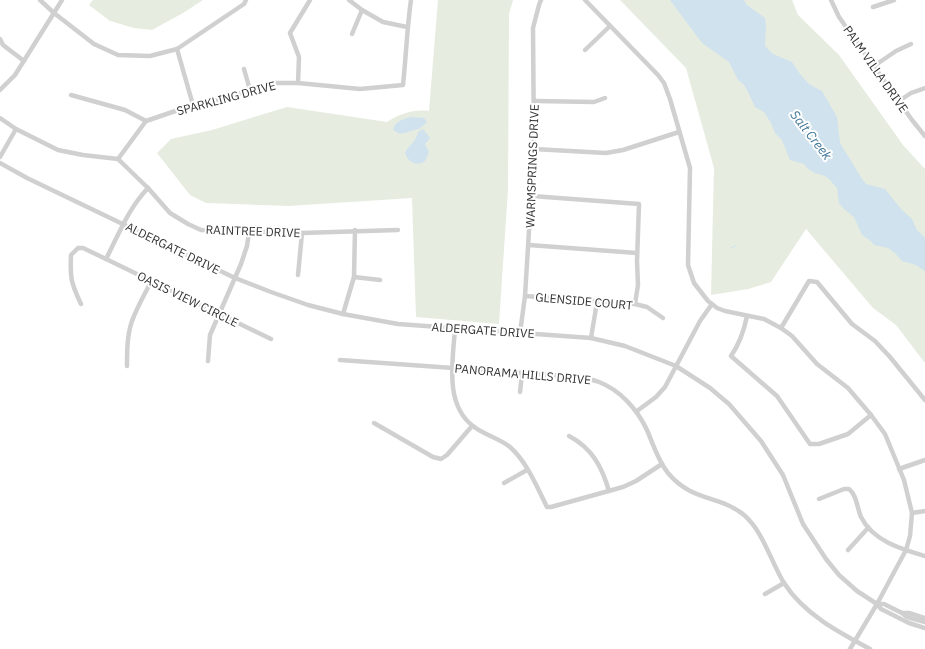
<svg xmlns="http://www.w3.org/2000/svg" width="925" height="649" viewBox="0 0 925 649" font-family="'IBM Plex Sans',sans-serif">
	<rect width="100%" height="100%" fill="#fff"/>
	<g fill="#e6ecdf">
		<path d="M93 0H203L183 13 152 30 134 28 110 21 89 5Z"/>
		<path d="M438 0H513L509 14 508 189 499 324 416 317 412 198 288 206 206 203 190 195 157 153 171 139 212 130 287 107 387 122C400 114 413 109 429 111Z"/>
		<path d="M620 0H792L798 15 839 55 903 145 925 169V363L896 325 873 308 806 229 771 282 748 289 711 295 714 168 686 68Z"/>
	</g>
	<g fill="#cfe2ee">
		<path d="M670 0H744L747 5 765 18 766 28 765 46 773 54 792 62 800 74 809 84 822 91 837 117 840 143 862 179 866 184 885 189 901 209 912 219 917 230 925 238V271L916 265 902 261 895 253 888 248 874 245 871 241 862 235 854 217 844 209 839 203 837 188 829 179 825 176 815 173 808 169 804 164 790 160 782 140 775 133 771 123 764 112 755 107 748 92 744 85 738 80 729 62 702 43Z"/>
		<path d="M411 117 424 118 427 122 419 129C411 129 400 139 393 129 396 121 403 119 411 117Z"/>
		<path d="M423 129 430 138 425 144 429 152 425 161C417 167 408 162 405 153 409 144 416 143 418 132Z"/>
	</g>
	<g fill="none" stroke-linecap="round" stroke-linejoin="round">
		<path stroke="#cfe2ee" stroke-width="1" d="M731 248 736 246"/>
		<g stroke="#d0d0d0" stroke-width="4.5">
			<path d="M40 0 54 13 94 44 118 55 150 56 177 49 244 4 246 0"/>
			<path d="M349 0 362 10 383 22 407 27"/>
			<path d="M585 0 658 75 664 83 670 99 690 168 688 265 694 283 708 301 717 308 725 311 764 319 781 328 792 336 817 364 848 388 871 415 885 434 904 480 912 513 910 536 906 550 877 604 850 649"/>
			<path d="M831 0 839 17 912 120 925 136"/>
			<path d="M873 7 894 0"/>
			<path d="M352 34 362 10"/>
			<path d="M0 39 3 45 24 61"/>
			<path d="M177 49 193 105"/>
			<path d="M585 50 610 26"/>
			<path d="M874 66 896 51 911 44"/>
			<path d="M244 69 250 90"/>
			<path d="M298 83 299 57 290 33 310 0"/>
			<path d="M0 90 15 75 62 0"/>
			<path d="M71 95 125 110 146 121"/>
			<path d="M535 101 594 102 605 98"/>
			<path d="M899 101 911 93 925 88"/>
			<path d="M0 118 16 129 58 150 83 155 118 159 148 188 170 213 188 224 201 230 302 233 398 230"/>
			<path d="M534 149 606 153 623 150 679 132"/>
			<path d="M0 157 16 129"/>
			<path d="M118 159 146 121 193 105 222 99 250 90 275 83H298L360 89 403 85C406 57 407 28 411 0"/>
			<path d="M0 163 27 178 235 278 271 292 308 305 343 314 398 324 591 338 625 346 676 366 710 388 729 404 761 441 783 475 803 524 826 559 839 575 857 591 877 604 881 609 909 623 925 628"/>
			<path d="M532 196 639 204 637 261 638 285 635 304"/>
			<path d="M529 245 637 253"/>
			<path d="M106 259C119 234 128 209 148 188"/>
			<path d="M298 275 302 233"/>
			<path d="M354 277 380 280"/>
			<path d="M525 296 635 304 647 307 663 318"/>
			<path d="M81 304C71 283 70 278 71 255L78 248H83L106 259 271 339"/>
			<path d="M343 314 354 277 355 230"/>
			<path d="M747 316C744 331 740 343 731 356L777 396 810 444H819L848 434 871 415"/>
			<path d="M455 328C453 360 444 404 473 426 484 435 499 438 510 447 527 462 537 487 547 507H551L623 487 636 481 662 464"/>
			<path d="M781 328 809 281 817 282 852 324 875 341 890 357 925 400"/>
			<path d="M520 333 525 296 534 149 533 28 539 5 541 0"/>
			<path d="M591 338 597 302"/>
			<path d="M340 360 566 376C576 377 589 378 599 382 620 390 637 409 647 430 653 444 658 461 668 473 692 502 720 495 744 515 763 531 771 562 784 583 804 614 838 632 870 649"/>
			<path d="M208 361 210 335 241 264 247 246 249 232"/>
			<path d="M127 366C127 350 127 331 134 316 139 304 145 293 151 282"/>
			<path d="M520 392 522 374"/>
			<path d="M637 411 656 397 665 387 700 321 712 304"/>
			<path d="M374 423 433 457 441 459 447 455 472 426"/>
			<path d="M569 436C592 448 602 467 609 491"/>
			<path d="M899 469 925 460"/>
			<path d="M504 483 527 470"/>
			<path d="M819 499 844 489H849C857 495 857 508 861 517 873 541 901 549 925 556"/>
			<path d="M912 513 925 511"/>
			<path d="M848 550 868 528"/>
			<path d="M765 594 784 583"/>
			<path d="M877 604H884L902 613H909L925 618"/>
			<path d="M902 613 907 617 925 622"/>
		</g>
	</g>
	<g text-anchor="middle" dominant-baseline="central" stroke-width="4" stroke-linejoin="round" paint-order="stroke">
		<g font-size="12" fill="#333" stroke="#fff">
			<text transform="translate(876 69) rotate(55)">PALM VILLA DRIVE</text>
			<text transform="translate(226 98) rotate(-15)">SPARKLING DRIVE</text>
			<text transform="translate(532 166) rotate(-88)">WARMSPRINGS DRIVE</text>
			<text transform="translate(253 231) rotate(2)">RAINTREE DRIVE</text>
			<text transform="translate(173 248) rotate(26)">ALDERGATE DRIVE</text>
			<text transform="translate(188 299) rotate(26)">OASIS VIEW CIRCLE</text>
			<text transform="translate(584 301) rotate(5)">GLENSIDE COURT</text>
			<text transform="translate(483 330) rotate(4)">ALDERGATE DRIVE</text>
			<text transform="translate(523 374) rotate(5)">PANORAMA HILLS DRIVE</text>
		</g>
		<g font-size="13" font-style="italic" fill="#3f7597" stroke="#fff">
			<text transform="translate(811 135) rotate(52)">Salt Creek</text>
		</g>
	</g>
</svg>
